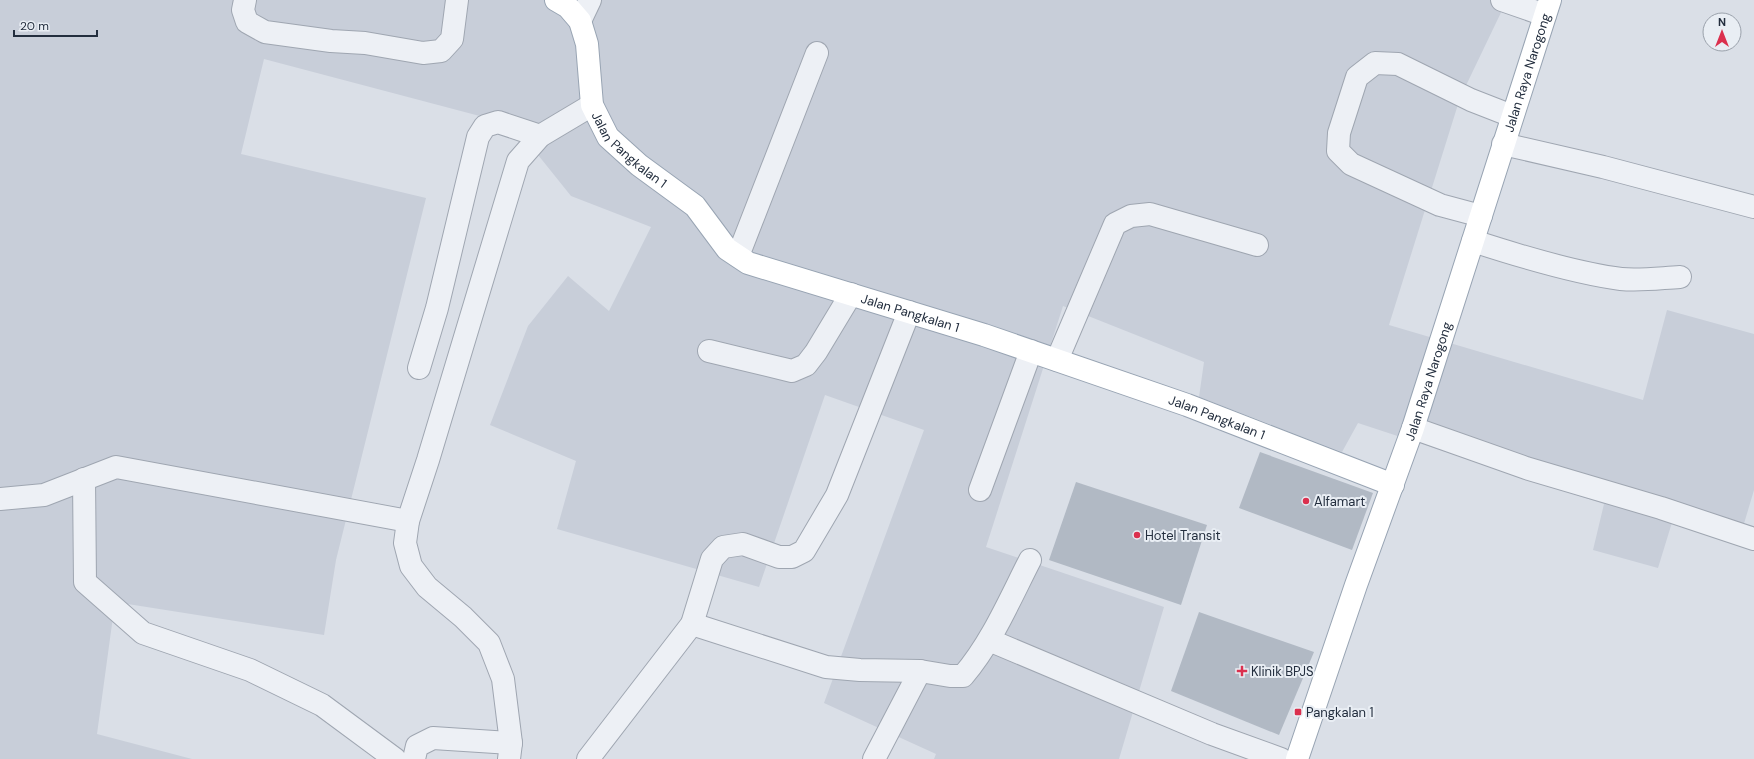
<svg xmlns="http://www.w3.org/2000/svg" width="1754" height="759" viewBox="0 0 1754 759" font-family="'DM Sans',sans-serif">
	<rect width="100%" height="100%" fill="#dadfe7"/>
	<path fill="#c8ced9" d="M0 0H1507L1460 98 1389 325 1643 400 1667 310 1754 334V490L1743 527 1678 503 1658 568 1593 550 1604 504 1358 423 1342 452 1199 397 1204 362 1063 306 986 547 1164 607 1119 759H934L936 754 824 703 924 430 825 395 759 587 557 529 576 461 490 425 528 326 568 276 609 311 651 227 571 196 514 125 264 59 241 154 426 198 336 560 324 635 115 602 97 734 192 759H0Z"/>
	<g fill="#b1b9c4">
		<path d="M1260 452 1373 493 1352 550 1239 508Z"/>
		<path d="M1076 482 1207 525 1181 605 1049 560Z"/>
		<path d="M1199 612 1314 652 1279 735 1171 691Z"/>
	</g>
	<g fill="none" stroke-linecap="round" stroke-linejoin="round">
		<g stroke="#9fa6b1" stroke-width="24">
			<g id="minor">
				<path d="M245 0 243 10 247 22 265 32 331 41 365 43 423 53 441 51 452 39 457 0"/>
				<path d="M1502 0 1545 15"/>
				<path d="M580 21 590 0"/>
				<path d="M1503 144 1603 167 1754 207"/>
				<path d="M1481 216 1440 205 1351 164 1338 151 1339 133 1357 77 1375 63 1398 64 1471 100 1512 116"/>
				<path d="M1473 241C1519 256 1574 273 1621 279 1640 281 1661 278 1680 277"/>
				<path d="M738 256 817 53"/>
				<path d="M709 351 792 371 806 365 816 352 851 294"/>
				<path d="M1057 360 1115 224 1131 216 1150 214 1257 245"/>
				<path d="M419 368 437 308 478 137 485 126 498 122 540 136"/>
				<path d="M1413 428 1526 468 1661 508 1754 539"/>
				<path d="M84 479 85 582 143 633 250 670 322 705 395 759"/>
				<path d="M980 490 1031 351"/>
				<path d="M0 499 44 495 116 467 408 521"/>
				<path d="M692 624 826 667 860 670 920 671 950 676H963C992 642 1010 599 1030 560"/>
				<path d="M989 640 1212 734 1281 759"/>
				<path d="M414 759 417 746 433 738 511 743"/>
				<path d="M509 759 511 743 503 679 489 643 463 617 427 587 411 566 405 543 408 521 428 460 518 161 540 136 592 105"/>
				<path d="M588 759 692 624 712 559 723 547 743 544 779 557H792L804 551 837 495 909 312"/>
				<path d="M874 759 920 671"/>
			</g>
		</g>
		<g stroke="#98a4b3" stroke-width="24">
			<g id="major">
				<path id="s1" d="M556 0 568 7 580 21 587 44 592 105 608 137 639 165 695 206 727 249 748 263 984 335 1187 405 1393 485"/>
				<path id="s2" d="M1297 759 1356 585 1413 428 1550 0"/>
			</g>
		</g>
		<use href="#minor" stroke="#edf0f5" stroke-width="22"/>
		<use href="#major" stroke="#fff" stroke-width="22"/>
	</g>
	<g fill="#db304e" stroke="#e9eef4" stroke-width="1.5">
		<circle cx="1306" cy="501" r="4"/>
		<circle cx="1137" cy="535" r="4"/>
		<path d="M1240 665h4v4h4v4h-4v4h-4v-4h-4v-4h4z"/>
		<rect x="1294" y="708" width="8" height="8" rx="2"/>
	</g>
	<g text-anchor="middle" dominant-baseline="central" stroke-width="4" stroke-linejoin="round" paint-order="stroke">
		<g font-size="13" fill="#232e3e" stroke="#e9eef4">
			<text stroke="none"><textPath href="#s2" startOffset="724">Jalan Raya Narogong</textPath></text>
			<text stroke="none"><textPath href="#s1" startOffset="177">Jalan Pangkalan 1</textPath></text>
			<text stroke="none"><textPath href="#s1" startOffset="513">Jalan Pangkalan 1</textPath></text>
			<text stroke="none"><textPath href="#s2" startOffset="400">Jalan Raya Narogong</textPath></text>
			<text stroke="none"><textPath href="#s1" startOffset="837">Jalan Pangkalan 1</textPath></text>
		</g>
		<g font-size="13" fill="#232e3e" stroke="#e9eef4" text-anchor="start">
			<text x="1314" y="501">Alfamart</text>
			<text x="1145" y="535">Hotel Transit</text>
			<text x="1251" y="671">Klinik BPJS</text>
			<text x="1306" y="712">Pangkalan 1</text>
		</g>
	</g>
	<g transform="translate(1722 32)"><circle r="19" fill="#e9eef4" stroke="#9aa1ab"/>
	<path d="M0-3L7 15L0 10L-7 15Z" fill="#db304e"/>
	<text y="-6" font-size="11" font-weight="bold" text-anchor="middle" fill="#232e3e">N</text>
	</g>
	<path d="M14 30v6h83v-6" fill="none" stroke="#232e3e" stroke-width="2"/>
	<text x="20" y="30" font-size="12" fill="#232e3e" stroke="#e9eef4" stroke-width="3" paint-order="stroke">20 m</text>
</svg>
